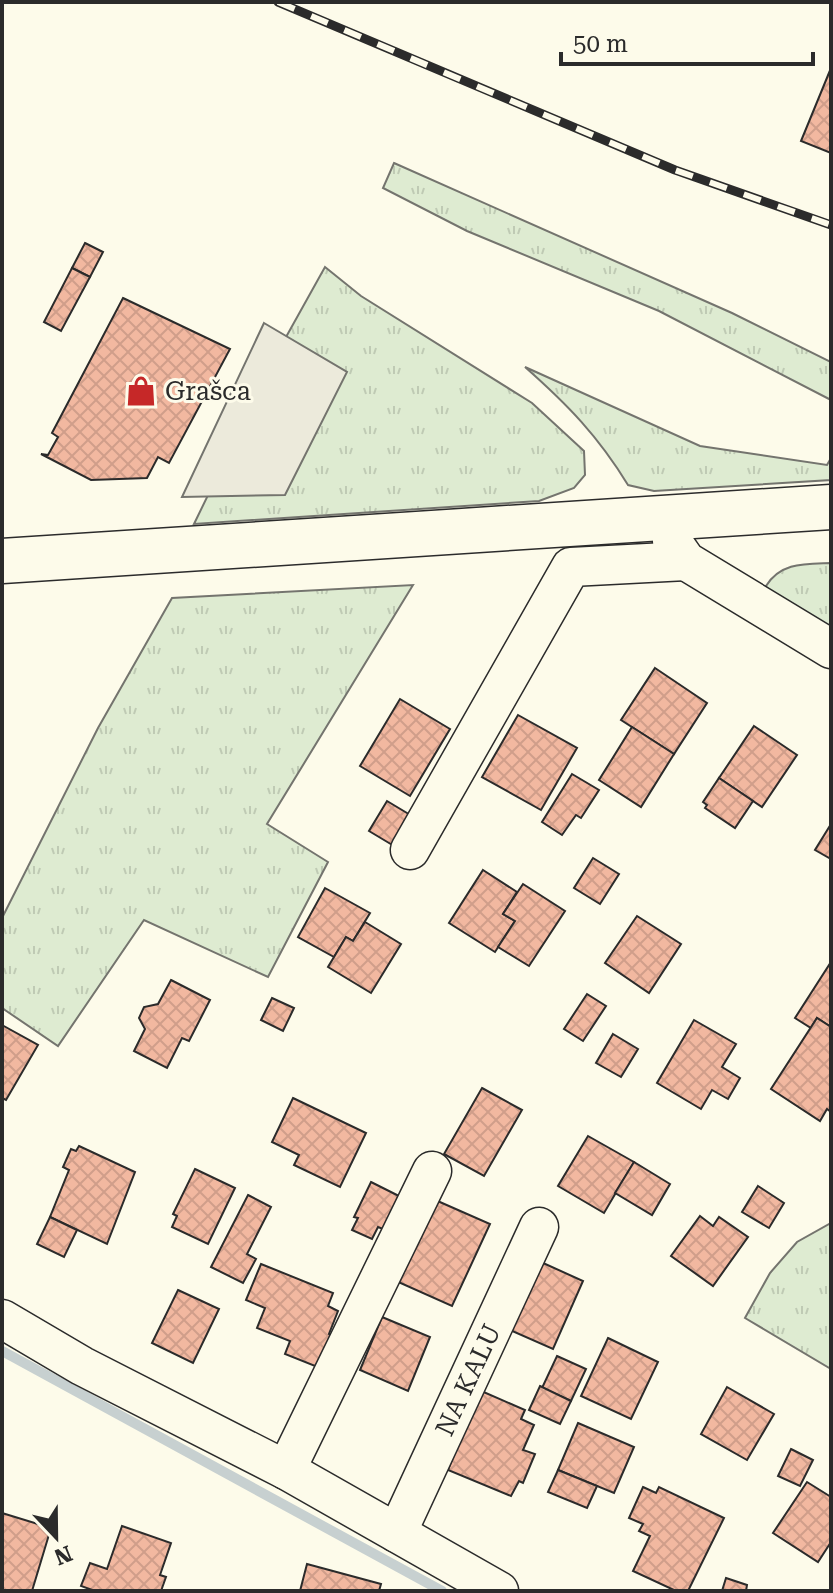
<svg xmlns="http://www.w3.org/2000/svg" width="833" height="1593" viewBox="0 0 833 1593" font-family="'Roboto Serif',serif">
	<defs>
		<pattern id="grass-tufts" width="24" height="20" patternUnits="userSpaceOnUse" patternTransform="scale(2)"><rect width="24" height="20" fill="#deebd1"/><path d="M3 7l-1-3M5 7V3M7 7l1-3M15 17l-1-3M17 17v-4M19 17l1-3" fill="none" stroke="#bfcab4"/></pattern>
		<pattern id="building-cross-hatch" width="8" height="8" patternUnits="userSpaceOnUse" patternTransform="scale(2)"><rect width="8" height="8" fill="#f2b8a0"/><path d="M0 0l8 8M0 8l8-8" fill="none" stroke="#d09e8a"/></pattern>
	</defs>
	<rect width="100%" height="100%" fill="#fdfbea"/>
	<g fill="url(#grass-tufts)" stroke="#74746e" stroke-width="2">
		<path d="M394 163 732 313 831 362V400L659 311 467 231 383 188Z"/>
		<path d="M325 267 361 296 532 403 584 451 585 475 574 488 539 501 194 524 276 355Z"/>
		<path d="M525 367 700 446 827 465 831 458V480L654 491 628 485C598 436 568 405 525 367Z"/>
		<path d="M831 563V632L771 601 766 586C781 562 805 564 831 563Z"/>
		<path d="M413 585 267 824 328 862 268 977 144 920 58 1046 2 1008V918L98 728 172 598Z"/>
		<path d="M831 1223V1369L745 1318 770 1273 797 1242Z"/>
	</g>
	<path fill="#eceadb" stroke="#74746e" stroke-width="2" d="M264 323 347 372 285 495 182 497Z"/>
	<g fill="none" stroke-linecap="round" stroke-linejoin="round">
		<path stroke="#c7d0d0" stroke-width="10" d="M2 1351 442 1591"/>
	</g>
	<g fill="url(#building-cross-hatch)" stroke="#2b2b2b" stroke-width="2">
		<path d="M831 68V153L801 141Z"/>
		<path d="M85 243 103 252 90 277 72 268Z"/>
		<path d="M72 268 90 277 61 331 44 322Z"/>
		<path d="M123 298 230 349 169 463 158 457 147 478 91 480 41 454 48 455 58 437 52 433Z"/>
		<path d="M655 668 707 703 674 754 621 720Z"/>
		<path d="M400 699 450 729 410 796 360 766Z"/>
		<path d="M518 715 577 748 541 810 482 777Z"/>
		<path d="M754 726 797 755 762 807 719 778Z"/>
		<path d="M632 727 674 754 641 807 599 780Z"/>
		<path d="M572 774 599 790 581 818 576 815 562 835 542 822Z"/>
		<path d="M719 778 753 801 735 828 705 808 707 805 703 802Z"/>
		<path d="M387 801 412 816 394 846 369 831Z"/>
		<path d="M831 824V859L815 850Z"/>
		<path d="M593 858 619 874 600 904 574 888Z"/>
		<path d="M483 870 517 892 503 914 515 921 495 952 449 923Z"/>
		<path d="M523 884 565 911 529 966 498 947 515 921 503 914Z"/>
		<path d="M325 888 370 913 353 941 346 937 334 957 298 937Z"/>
		<path d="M637 916 681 944 649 993 605 963Z"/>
		<path d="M365 922 401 944 371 993 328 967 346 937 353 941Z"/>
		<path d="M831 962V1027L817 1018 811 1028 795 1018Z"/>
		<path d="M171 980 210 1000 189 1041 182 1038 167 1068 134 1051 145 1029 139 1018 144 1007 158 1004Z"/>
		<path d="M587 994 606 1006 583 1041 564 1029Z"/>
		<path d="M272 998 294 1008 283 1031 261 1020Z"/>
		<path d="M817 1018 831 1027V1112L827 1109 820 1121 771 1089Z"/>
		<path d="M694 1020 736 1044 722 1067 740 1078 728 1099 712 1090 701 1109 657 1083Z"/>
		<path d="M2 1025 38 1045 6 1100 2 1098Z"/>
		<path d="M613 1034 638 1049 621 1077 596 1063Z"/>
		<path d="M482 1088 522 1110 484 1176 444 1154Z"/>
		<path d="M293 1098 366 1133 340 1187 294 1165 299 1155 272 1142Z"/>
		<path d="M588 1136 634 1162 604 1213 558 1186Z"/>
		<path d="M79 1146 135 1172 107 1244 50 1217 69 1170 63 1167 71 1149 76 1151Z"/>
		<path d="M634 1162 670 1184 652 1215 615 1193Z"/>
		<path d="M195 1169 235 1188 208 1244 172 1227 177 1216 173 1214Z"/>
		<path d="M371 1182 399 1196 383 1229 378 1227 372 1239 352 1230 358 1218 354 1217Z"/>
		<path d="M758 1186 784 1203 769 1228 742 1212Z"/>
		<path d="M248 1195 271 1207 247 1254 256 1259 243 1283 211 1267Z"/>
		<path d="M433 1199 490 1224 452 1306 396 1281Z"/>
		<path d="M700 1216 713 1226 719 1217 748 1237 713 1286 671 1256Z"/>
		<path d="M50 1217 77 1230 64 1257 37 1244Z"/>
		<path d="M532 1258 583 1281 553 1349 501 1326Z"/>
		<path d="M261 1264 333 1293 328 1306 338 1311 329 1334 337 1337 325 1370 285 1354 290 1341 257 1328 265 1308 246 1300Z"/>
		<path d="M178 1290 219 1309 193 1363 152 1343Z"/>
		<path d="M382 1317 430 1337 408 1391 360 1370Z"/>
		<path d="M608 1338 658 1362 631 1419 581 1396Z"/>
		<path d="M557 1356 586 1369 571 1401 542 1388Z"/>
		<path d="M540 1386 571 1401 560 1424 529 1410Z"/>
		<path d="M727 1387 774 1414 747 1460 701 1434Z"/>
		<path d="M479 1390 525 1410 521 1419 534 1425 523 1450 535 1454 523 1483 519 1481 511 1496 448 1470Z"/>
		<path d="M578 1423 634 1447 614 1493 558 1470Z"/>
		<path d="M791 1449 813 1460 800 1486 778 1476Z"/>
		<path d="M558 1470 597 1486 587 1508 548 1492Z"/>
		<path d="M807 1482 831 1497V1542L818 1562 773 1533Z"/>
		<path d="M643 1487 656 1493 659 1487 724 1518 688 1591H676L633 1571 650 1536 639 1531 643 1524 629 1518Z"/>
		<path d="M2 1513 51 1528 32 1591 2 1590Z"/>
		<path d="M122 1526 171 1543 160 1575 166 1577 161 1591H95L81 1586 90 1563 107 1569Z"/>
		<path d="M307 1564 381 1584 379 1591H300Z"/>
		<path d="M726 1578 747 1585 746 1591H722Z"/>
	</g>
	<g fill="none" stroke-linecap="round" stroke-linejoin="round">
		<g stroke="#2b2b2b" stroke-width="41">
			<g id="minor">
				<path d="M672 541 686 561 831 649"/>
				<path d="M410 850 571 567 686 561"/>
				<path d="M2 1319 82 1366 286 1470 499 1591"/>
				<path d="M286 1470 432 1171"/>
				<path d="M397 1533 539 1227"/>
			</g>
		</g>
		<g stroke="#2b2b2b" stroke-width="47">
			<path id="major" d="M2 561 831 507"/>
		</g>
		<use href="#minor" stroke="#fdfbea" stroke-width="38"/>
		<use href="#major" stroke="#fdfbea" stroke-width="44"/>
		<g stroke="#2b2b2b" stroke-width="9">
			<path id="rail" d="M278 2 675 170 831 225"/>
		</g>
		<use href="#rail" stroke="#fdfbea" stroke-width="6" stroke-dasharray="18" stroke-linecap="butt"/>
	</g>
	<defs>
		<g id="shop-bare" transform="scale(2.4)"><path d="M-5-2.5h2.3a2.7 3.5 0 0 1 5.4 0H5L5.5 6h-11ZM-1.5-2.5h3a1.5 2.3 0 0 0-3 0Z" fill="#c62828" stroke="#fdfbea" stroke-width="2.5" paint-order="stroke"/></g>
	</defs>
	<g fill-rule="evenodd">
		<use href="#shop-bare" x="141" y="391"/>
	</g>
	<g text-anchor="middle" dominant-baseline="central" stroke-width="6" stroke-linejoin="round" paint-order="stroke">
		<g font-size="26" fill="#2b2b2b" stroke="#fdfbea" text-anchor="start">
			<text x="165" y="391">Grašca</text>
		</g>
		<g font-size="26" fill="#2b2b2b" stroke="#fdfbea">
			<text transform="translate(468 1380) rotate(-65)">NA KALU</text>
		</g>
	</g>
	<rect width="833" height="1593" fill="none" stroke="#2b2b2b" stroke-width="8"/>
	<g transform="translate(56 1537) rotate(158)" stroke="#fdfbea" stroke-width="6" paint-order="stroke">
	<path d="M0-6L14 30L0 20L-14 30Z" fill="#2b2b2b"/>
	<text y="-12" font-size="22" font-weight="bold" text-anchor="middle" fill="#2b2b2b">N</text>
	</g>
	<path d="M561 52v12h252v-12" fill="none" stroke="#2b2b2b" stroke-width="4"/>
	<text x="573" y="52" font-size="24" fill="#2b2b2b" stroke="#fdfbea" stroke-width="6" paint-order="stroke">50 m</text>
</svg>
